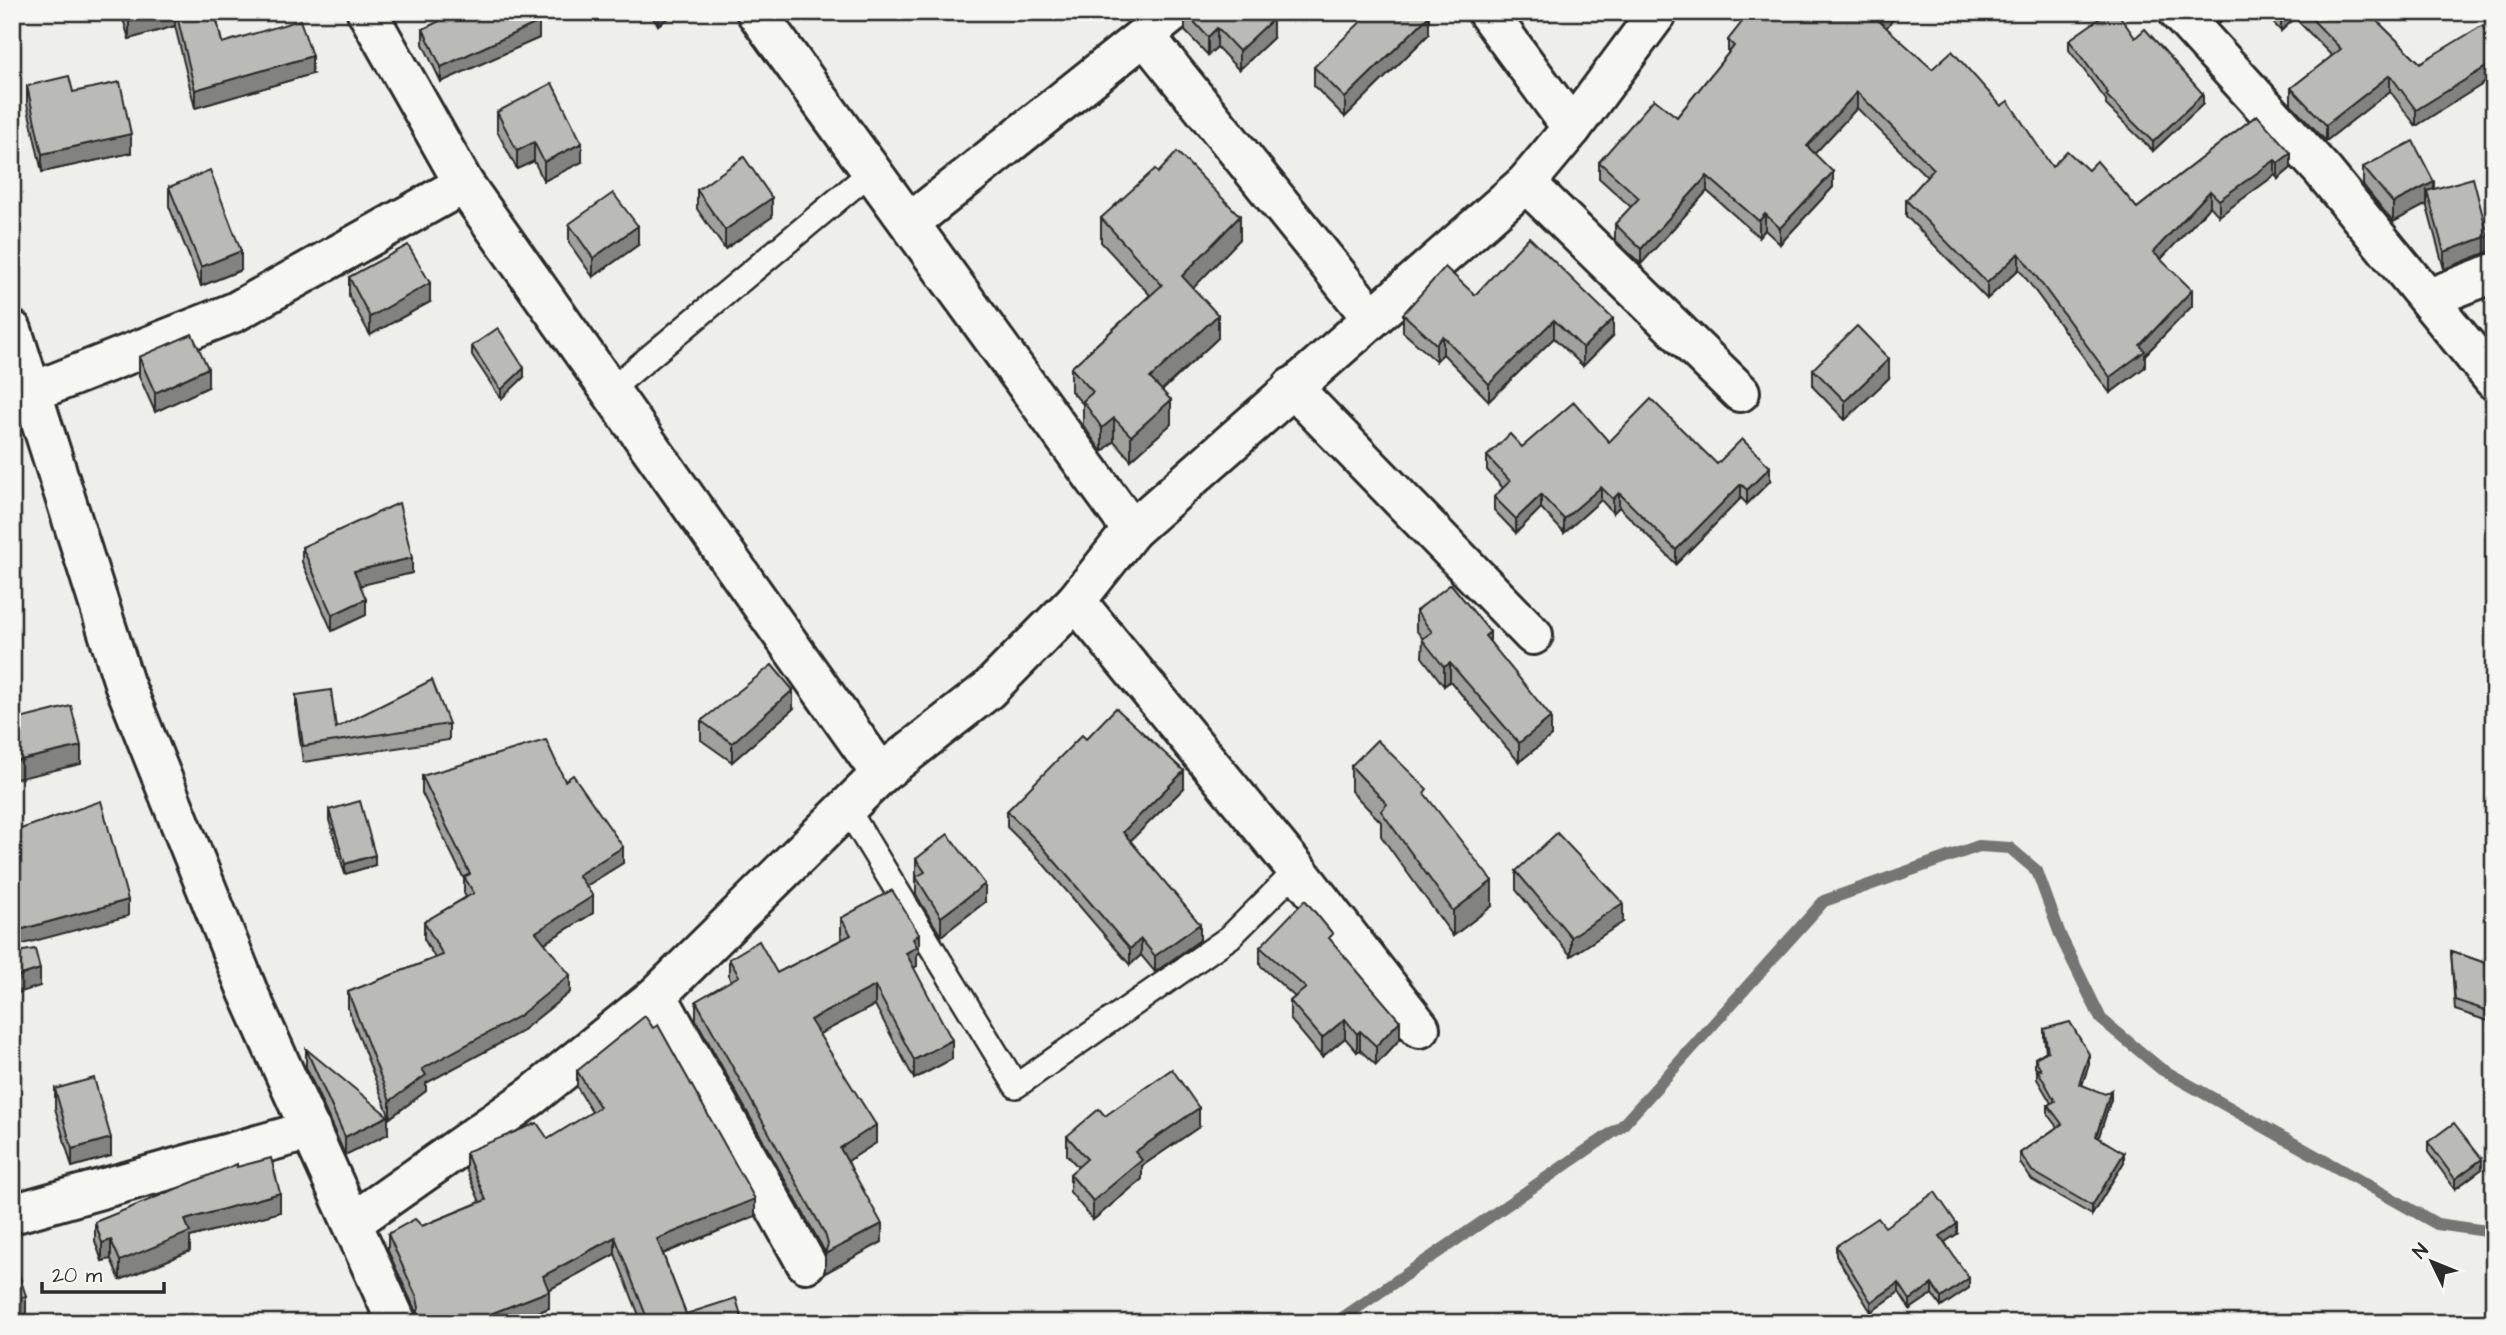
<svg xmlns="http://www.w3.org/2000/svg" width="2506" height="1335" viewBox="0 0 2506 1335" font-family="'Architects Daughter',sans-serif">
	<rect width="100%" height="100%" fill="#eeeeea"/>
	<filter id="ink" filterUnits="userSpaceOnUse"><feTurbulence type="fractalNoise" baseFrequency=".0143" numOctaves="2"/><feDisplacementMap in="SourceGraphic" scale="14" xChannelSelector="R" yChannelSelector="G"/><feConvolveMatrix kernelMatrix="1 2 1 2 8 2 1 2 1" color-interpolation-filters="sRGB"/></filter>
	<g filter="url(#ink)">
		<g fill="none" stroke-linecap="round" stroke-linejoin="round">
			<path stroke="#757573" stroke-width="12" d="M1335 1323 1622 1126 1824 901 1979 846 2010 848 2037 871 2061 937 2101 1019 2161 1069 2437 1224 2494 1232"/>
			<g stroke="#2b2b2b" stroke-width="28">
				<g id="service">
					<path d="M610 390 872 171"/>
					<path d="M848 810 1016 1086 1230 937 1297 870"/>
				</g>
			</g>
			<g stroke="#2b2b2b" stroke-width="44">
				<g id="minor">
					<path d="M367 12 464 184 881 774"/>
					<path d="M756 12 1132 530"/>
					<path d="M1487 12 1572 128"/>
					<path d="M1146 37 1372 318"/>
					<path d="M1526 183 1740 392"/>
					<path d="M911 222 1174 12"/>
					<path d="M2429 298 2494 273"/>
					<path d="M12 330 124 683 248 992 397 1323"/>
					<path d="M1292 387 1533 635"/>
					<path d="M12 400 235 312 464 184"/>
					<path d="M1076 601 1297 870 1420 1028"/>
					<path d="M657 995 806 1263"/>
					<path d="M12 1214 311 1130"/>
					<path d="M353 1222 532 1096 657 995 881 774 988 690 1076 601 1132 530 1526 183 1572 128 1658 12"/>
				</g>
			</g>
			<g stroke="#2b2b2b" stroke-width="44">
				<path id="tertiary" d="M2178 12 2323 171 2494 380"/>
			</g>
			<use href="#service" stroke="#f6f6f2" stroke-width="23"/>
			<use href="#minor" stroke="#f6f6f2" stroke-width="38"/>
			<use href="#tertiary" stroke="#f6f6f2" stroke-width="38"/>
		</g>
		<g fill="#a0a09d" stroke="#2b2b2b" stroke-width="2">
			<path d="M121 12H215L222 43 312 74 195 108 175 26 129 39Z"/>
			<path d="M649 12H677L658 25Z"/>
			<path d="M1185 12 1273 38 1239 70 1217 47 1208 55 1185 31Z"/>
			<path d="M1745 12H1899L1886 28 1932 69 2052 167 2088 170 2137 208 2257 115 2291 168 2278 179 2275 175 2219 216 2210 206 2161 259 2192 306 2145 355V367L2110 393 2019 269 1987 299 1906 216V200L1927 177 1857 108 1814 154 1833 187 1780 244 1765 230 1759 237 1707 191 1641 264 1615 240V224L1631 207 1599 178V162L1677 117 1728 54V40L1748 15Z"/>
			<path d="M2209 12H2230L2219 23Z"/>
			<path d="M2263 12H2368L2420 63 2494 43V77L2416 126 2390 91 2326 141 2291 104V88L2332 56 2295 18 2281 31Z"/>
			<path d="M423 29 539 38 441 82 423 44Z"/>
			<path d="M1429 34 1345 117 1314 86V67Z"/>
			<path d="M2135 38 2203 104 2153 151 2106 105V100L2069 50V40Z"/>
			<path d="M27 86 73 92 131 153 42 172 27 104Z"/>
			<path d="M497 112 582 162 544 181 534 161 517 169 497 131Z"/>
			<path d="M2363 167 2434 189 2488 252 2444 269 2427 207V204L2393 222 2363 185Z"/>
			<path d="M1158 173 1240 239 1193 288 1218 338 1162 391 1171 424 1131 460 1114 441 1102 452 1083 425V404L1071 391V368L1150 295 1101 242V218Z"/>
			<path d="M169 187 241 270 201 286 169 206Z"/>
			<path d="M697 190 772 217 725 249 697 209Z"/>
			<path d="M569 224 638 245 593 277 569 243Z"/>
			<path d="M349 277 430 302 370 335 349 296Z"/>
			<path d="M1475 295 1613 336 1583 366 1554 338 1489 401 1443 354 1436 361 1403 332V314Z"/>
			<path d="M472 346 524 377 501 399 472 355Z"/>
			<path d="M139 357 208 387 155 412 139 376Z"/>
			<path d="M1813 369 1889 378 1845 420 1813 387Z"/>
			<path d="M1609 442 1717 464 1770 481 1747 504 1741 498 1676 564 1619 507 1613 513 1601 500 1564 533 1541 508 1516 533 1494 510V497L1503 488 1487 470V456L1522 447Z"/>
			<path d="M302 547 412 573 360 585 366 615 332 631 302 562Z"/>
			<path d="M1416 611 1490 642 1551 736 1519 762 1450 681 1444 686 1422 657 1423 639 1416 630Z"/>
			<path d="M296 695 336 728 449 724V740L303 762 296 710Z"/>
			<path d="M793 709 732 762 701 740V721Z"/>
			<path d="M1086 739 1184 788 1130 841 1200 940 1155 972 1141 955 1130 965 1040 860 1007 827V811Z"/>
			<path d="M1351 766 1427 797 1492 906 1453 936 1381 836V822L1351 791Z"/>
			<path d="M422 776 565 781 623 863 586 886 593 913 545 943 570 992 519 1033 426 1083V1091L390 1118 348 1008V992L435 958 424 939V922L466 897 464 893V879L422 793Z"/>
			<path d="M329 810 375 865 345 874 329 820Z"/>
			<path d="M916 859 985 902 941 936 916 895Z"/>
			<path d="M1516 871 1623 922 1571 956 1516 890Z"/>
			<path d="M841 918 919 953 917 954V966L913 968 952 1059 914 1079 875 1005 819 1034 876 1143 848 1161 882 1242 825 1273V1252L696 1020V1001L731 981 729 977V959L777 973 843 939 841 936Z"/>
			<path d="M1333 943 1400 1039 1376 1065 1360 1050 1357 1052 1345 1038 1322 1057 1290 1019V1001L1295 997 1260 965V947Z"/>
			<path d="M2451 951 2494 966V1023L2455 1010Z"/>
			<path d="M2044 1029 2089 1064 2082 1085 2111 1099 2098 1138 2124 1162 2092 1215 2032 1180 2020 1163V1153L2057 1127 2048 1115V1105L2051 1103 2037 1079V1071L2035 1067V1058L2046 1051 2044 1038Z"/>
			<path d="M306 1049 388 1134 345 1155 306 1067Z"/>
			<path d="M577 1071 755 1216 663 1254 686 1314 743 1323H642L615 1254 548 1290 549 1308 511 1323H410L415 1318 417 1314 388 1251V1234L422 1226 480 1202 466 1169V1153L548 1139 592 1112 577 1087Z"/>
			<path d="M55 1089 111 1156 72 1167 55 1108Z"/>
			<path d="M1199 1127 1142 1166V1179L1093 1220 1070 1192V1174L1078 1167 1067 1155V1136Z"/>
			<path d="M2428 1142 2482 1169 2455 1189 2428 1152Z"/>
			<path d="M237 1167 280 1212 190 1237V1251L120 1280 111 1259 102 1261 95 1241V1222Z"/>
			<path d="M1885 1227 1957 1234 1945 1242 1969 1288 1941 1307 1932 1294 1910 1309 1899 1292 1871 1312 1836 1256V1246Z"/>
		</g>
		<g fill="#828280" stroke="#2b2b2b" stroke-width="2">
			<path d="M160 12H175V26L129 39V21Z"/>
			<path d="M658 12H677L658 25Z"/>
			<path d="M1886 12H1899L1879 37V21Z"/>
			<path d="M2219 12H2230L2219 23Z"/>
			<path d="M2285 12H2295V18L2281 31V15Z"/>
			<path d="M1429 16V34L1345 117V98Z"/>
			<path d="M1273 19V38L1239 70V51Z"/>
			<path d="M539 22V38L441 82V67Z"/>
			<path d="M1217 28V47L1208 55V37Z"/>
			<path d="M312 56V74L195 108V90Z"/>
			<path d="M2494 62V77L2416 126V110Z"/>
			<path d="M2390 75V91L2326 141V125Z"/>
			<path d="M1857 92V108L1807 162V146Z"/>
			<path d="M2203 94V104L2153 151V142Z"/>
			<path d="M131 134V153L42 172V154Z"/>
			<path d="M534 142V161L517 169V151Z"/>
			<path d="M582 143V162L544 181V162Z"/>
			<path d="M2291 153V168L2278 179V163Z"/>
			<path d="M2275 160V175L2219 216V200Z"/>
			<path d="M1833 172V187L1780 244V228Z"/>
			<path d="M1707 176V191L1641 264V249Z"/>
			<path d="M2434 182V200L2427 191V204L2393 222V203Z"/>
			<path d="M2210 191V206L2153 268V252Z"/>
			<path d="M772 198V217L725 249V230Z"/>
			<path d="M1765 214V230L1759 237V221Z"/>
			<path d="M1240 216V239L1182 300V276Z"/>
			<path d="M638 226V245L593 277V258Z"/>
			<path d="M2488 236V252L2444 269V252Z"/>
			<path d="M241 251V270L201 286V267Z"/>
			<path d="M2019 253V269L1987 299V283Z"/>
			<path d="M430 283V302L370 335V317Z"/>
			<path d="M2192 290V306L2145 355V367L2110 393V377Z"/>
			<path d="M1218 315V338L1150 401V378Z"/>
			<path d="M1613 319V336L1583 366V348Z"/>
			<path d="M1554 320V338L1489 401V384Z"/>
			<path d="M1443 336V354L1436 361V344Z"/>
			<path d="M1889 359V378L1845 420V401Z"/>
			<path d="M208 368V387L155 412V393Z"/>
			<path d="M524 368V377L501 399V390Z"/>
			<path d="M1171 400V424L1131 460V436Z"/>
			<path d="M1114 418V441L1102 452V428Z"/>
			<path d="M1770 467V481L1747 504V490Z"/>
			<path d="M1741 484V498L1676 564V550Z"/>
			<path d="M1601 487V500L1564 533V519Z"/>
			<path d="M1619 493V507L1613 513V499Z"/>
			<path d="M1541 495V508L1516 533V519Z"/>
			<path d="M412 558V573L354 587V571Z"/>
			<path d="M366 599V615L332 631V615Z"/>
			<path d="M1490 632V650L1485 636Z"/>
			<path d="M1450 663V681L1444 686V667Z"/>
			<path d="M793 690V709L732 762V743Z"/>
			<path d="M1551 717V736L1519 762V743Z"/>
			<path d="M81 746V764L12 780V762Z"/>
			<path d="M1184 771V788L1123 848V832Z"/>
			<path d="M623 847V863L578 891V875Z"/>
			<path d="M375 855V865L345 874V864Z"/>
			<path d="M1492 881V906L1453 936V911Z"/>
			<path d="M985 884V902L941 936V917Z"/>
			<path d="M593 896V913L536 948V932Z"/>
			<path d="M128 900V916L12 947V932Z"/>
			<path d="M1623 903V922L1571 956V937Z"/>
			<path d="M1200 924V940L1155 972V956Z"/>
			<path d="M919 934V953L917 954V966L906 972V953L913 939Z"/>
			<path d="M1141 939V955L1130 965V949Z"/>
			<path d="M40 969V986L12 995V978Z"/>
			<path d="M570 975V992L519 1033 426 1083V1091L390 1118V1101L422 1069Z"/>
			<path d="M875 986V1005L810 1039V1020Z"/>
			<path d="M1345 1019V1038L1322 1057V1038Z"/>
			<path d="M1400 1021V1039L1376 1065V1046Z"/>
			<path d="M1360 1031V1050L1357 1052V1034Z"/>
			<path d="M952 1040V1059L914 1079V1060Z"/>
			<path d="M2089 1054V1064L2079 1094V1084Z"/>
			<path d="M2111 1090V1099L2096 1146V1136Z"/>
			<path d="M1199 1108V1127L1142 1166V1179L1093 1220V1201L1135 1152Z"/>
			<path d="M388 1116V1134L345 1155V1137Z"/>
			<path d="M876 1125V1143L840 1166V1148Z"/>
			<path d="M111 1138V1156L72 1167V1149Z"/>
			<path d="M2124 1153V1162L2092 1215V1206Z"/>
			<path d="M2482 1159V1169L2455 1189V1179Z"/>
			<path d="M280 1193V1212L190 1237V1251L120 1280V1261L185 1220Z"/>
			<path d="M755 1199V1216L657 1256V1239Z"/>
			<path d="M882 1224V1242L825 1273V1254Z"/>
			<path d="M1957 1224V1234L1940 1245V1236Z"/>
			<path d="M615 1237V1254L543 1293V1276Z"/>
			<path d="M111 1240V1259L102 1261V1243Z"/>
			<path d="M1969 1278V1288L1941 1307V1298Z"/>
			<path d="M1899 1283V1292L1871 1312V1302Z"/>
			<path d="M1932 1284V1294L1910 1309V1300Z"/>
			<path d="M549 1291V1308L511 1323H467Z"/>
			<path d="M26 1296V1314L12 1319V1300Z"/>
		</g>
		<g fill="#babab7" stroke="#2b2b2b" stroke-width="2">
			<path d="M126 12H160L129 21Z"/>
			<path d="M176 12H215L222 43 300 20 312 56 195 90Z"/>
			<path d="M458 12H535L539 22 441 67 423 29Z"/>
			<path d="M1185 12H1266L1273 19 1239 51 1217 28 1208 37Z"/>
			<path d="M1371 12H1425L1429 16 1345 98 1314 67Z"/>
			<path d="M1750 12H1886L1879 21 1932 69 1952 51 2001 106 2008 101 2052 167 2067 151 2088 170 2097 161 2137 208 2257 115 2291 153 2278 163 2275 160 2219 200 2210 191 2153 252 2192 290 2140 345 2145 351 2110 377 2019 253 1987 283 1906 200 1934 169 1857 92 1807 146 1833 172 1780 228 1765 214 1759 221 1707 176 1641 249 1615 224 1639 198 1599 162 1654 99 1677 117 1734 46 1728 40Z"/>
			<path d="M2109 12H2117L2135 38 2145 29 2203 94 2153 142 2106 95 2108 93 2069 40Z"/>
			<path d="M2305 12H2368L2420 63 2483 25 2494 43V62L2416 110 2390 75 2326 125 2291 88 2341 49Z"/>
			<path d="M69 76 73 92 120 82 131 134 42 154 27 86Z"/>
			<path d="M552 83 582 143 544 162 534 142 517 151 497 112Z"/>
			<path d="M2413 141 2434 182 2393 203 2363 167Z"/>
			<path d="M1177 152 1240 216 1182 276 1218 315 1150 378 1171 400 1131 436 1114 418 1102 428 1083 401 1093 392 1071 368 1162 285 1101 218 1155 169 1158 173Z"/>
			<path d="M744 157 772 198 725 230 697 190Z"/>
			<path d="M210 170 241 251 201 267 169 187Z"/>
			<path d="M2473 178 2488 236 2444 252 2427 191Z"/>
			<path d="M613 193 638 226 593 258 569 224Z"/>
			<path d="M1529 237 1613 319 1583 348 1554 320 1489 384 1443 336 1436 344 1403 314 1445 267 1475 295Z"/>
			<path d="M408 245 430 283 370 317 349 277Z"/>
			<path d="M1857 326 1889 359 1845 401 1813 369Z"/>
			<path d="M498 328 524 368 501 390 472 346Z"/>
			<path d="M192 334 208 368 155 393 139 357Z"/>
			<path d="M1651 399 1717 464 1742 439 1770 467 1747 490 1741 484 1676 550 1619 493 1613 499 1601 487 1564 519 1541 495 1516 519 1494 497 1510 481 1487 456 1510 434 1522 447 1574 402 1609 442Z"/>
			<path d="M399 503 412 558 354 571 366 599 332 615 302 547Z"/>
			<path d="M1451 584 1490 632 1485 636 1551 717 1519 743 1450 663 1444 667 1422 639 1432 632 1416 611Z"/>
			<path d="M772 665 793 690 732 743 701 721Z"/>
			<path d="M432 680 449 724 303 746 296 695 331 690 336 728Z"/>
			<path d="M71 706 81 746 12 762V721Z"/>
			<path d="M1116 708 1184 771 1123 832 1200 924 1155 956 1141 939 1130 949 1040 844 1007 811 1082 735 1086 739Z"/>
			<path d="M546 740 565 781 573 775 623 847 578 875 593 896 536 932 570 975 519 1016 422 1069 426 1075 390 1101 348 992 443 955 424 922 474 893 464 877 470 874 422 776Z"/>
			<path d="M1377 740 1427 789 1424 793 1492 881 1453 911 1381 811 1387 804 1351 766Z"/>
			<path d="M101 801 128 900 12 932V832Z"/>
			<path d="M360 801 375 855 345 864 329 810Z"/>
			<path d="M1557 833 1623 903 1571 937 1516 871Z"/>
			<path d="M948 834 985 884 941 917 916 877 925 872 916 859Z"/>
			<path d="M892 890 919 934 913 939 917 947 906 953 952 1040 914 1060 875 986 810 1020 876 1125 840 1148 882 1224 825 1254 828 1244 825 1234 696 1001 739 976 729 959 759 941 777 973 851 935 841 918Z"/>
			<path d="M1305 900 1333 934 1329 938 1400 1021 1376 1046 1360 1031 1357 1034 1345 1019 1322 1038 1290 1001 1306 988 1260 947Z"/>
			<path d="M35 949 40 969 12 978V953Z"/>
			<path d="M2451 951 2494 966V1013L2455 1000Z"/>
			<path d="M645 1016 653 1028 658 1025 755 1199 657 1239 686 1314 736 1298 743 1323H649L615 1237 543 1276 549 1291 467 1323H410L415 1318 419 1308 417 1298 388 1234 415 1219 422 1226 486 1200 466 1153 468 1151 537 1123 548 1139 600 1107 577 1071Z"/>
			<path d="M2070 1022 2089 1054 2079 1084 2105 1094 2111 1090 2096 1136 2124 1153 2092 1206 2032 1171 2020 1153 2062 1124 2048 1105 2055 1101 2037 1069 2041 1070 2035 1058 2048 1051 2044 1029Z"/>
			<path d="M306 1049 388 1116 345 1137Z"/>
			<path d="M1172 1069 1199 1108 1135 1152 1142 1160 1093 1201 1070 1174 1087 1159 1067 1136 1099 1109 1105 1116Z"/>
			<path d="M94 1078 111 1138 72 1149 55 1089Z"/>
			<path d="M2454 1123 2482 1159 2455 1179 2428 1142Z"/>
			<path d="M271 1158 280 1193 185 1220 190 1232 120 1261 111 1240 102 1243 95 1222 237 1164V1167Z"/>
			<path d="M1935 1192 1957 1224 1940 1236 1969 1278 1941 1298 1932 1284 1910 1300 1899 1283 1871 1302 1836 1246 1878 1218 1885 1227Z"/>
			<path d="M12 1253 26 1296 12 1300Z"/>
		</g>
	</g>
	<rect width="2506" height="1335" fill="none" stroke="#f6f6f2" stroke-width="42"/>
	<rect x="21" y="21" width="2464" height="1293" fill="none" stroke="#2b2b2b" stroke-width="2.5" filter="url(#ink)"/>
	<g transform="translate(2432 1262) rotate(313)" stroke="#f6f6f2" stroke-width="5" paint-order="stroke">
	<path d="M0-5L12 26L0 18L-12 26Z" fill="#2b2b2b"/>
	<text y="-10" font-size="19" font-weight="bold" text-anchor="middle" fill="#2b2b2b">N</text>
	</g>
	<path d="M42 1282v10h122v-10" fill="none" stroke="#2b2b2b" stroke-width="3.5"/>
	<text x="52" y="1282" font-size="21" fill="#2b2b2b" stroke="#f6f6f2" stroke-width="5" paint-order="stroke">20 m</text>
</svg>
